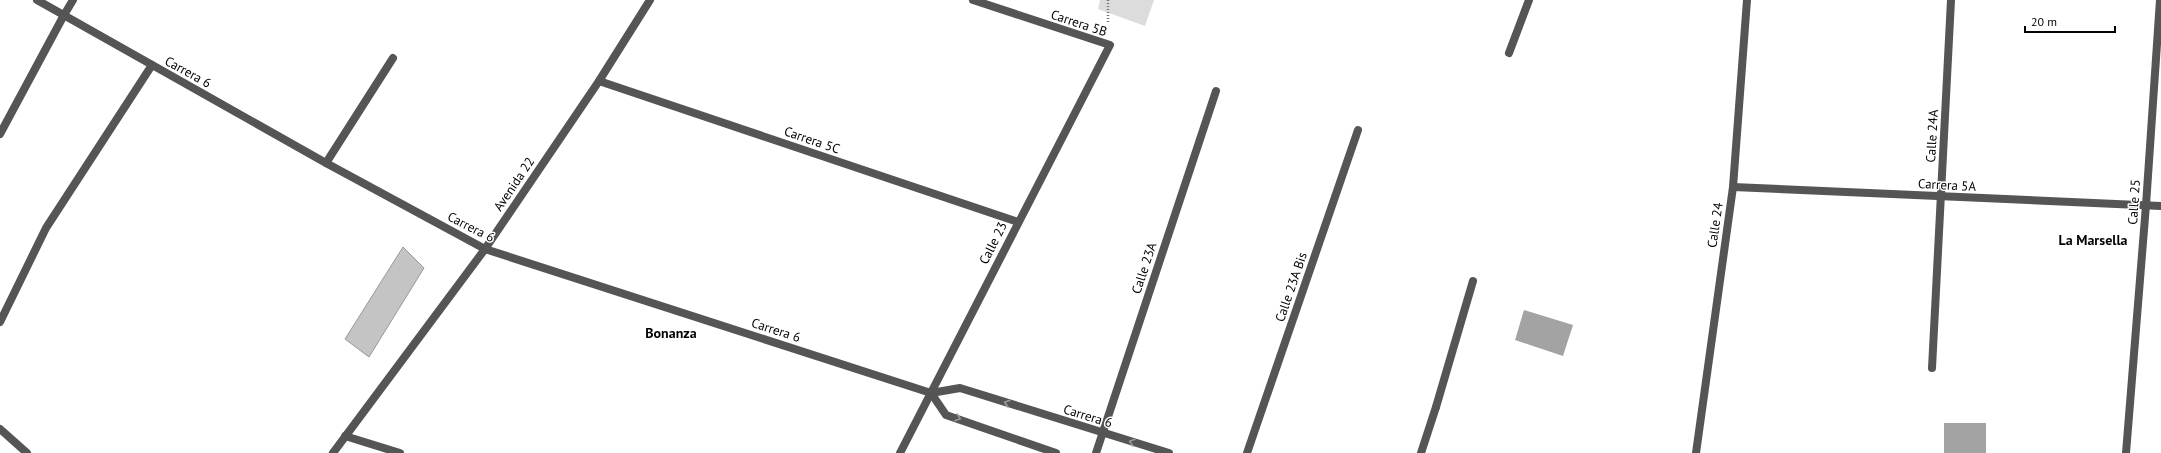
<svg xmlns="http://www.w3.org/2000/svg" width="2161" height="453" viewBox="0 0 2161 453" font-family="'PT Sans',sans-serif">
	<rect width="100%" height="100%" fill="#fff"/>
	<path fill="#dcdcdc" d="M1100 0H1154L1145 26 1098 9Z"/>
	<g fill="#a3a3a3">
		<path d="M1524 310 1573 325 1563 356 1515 340Z"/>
		<rect x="1944" y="423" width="42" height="30"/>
	</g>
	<path fill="#c4c4c4" stroke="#999" d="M403 247 424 268 369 357 345 339Z"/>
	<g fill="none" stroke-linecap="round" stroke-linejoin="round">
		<path stroke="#777" stroke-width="2.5" stroke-dasharray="1 2" stroke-linecap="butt" d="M1108 0V23"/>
		<g stroke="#555" stroke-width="8">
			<path d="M1509 53 1529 0"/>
			<path d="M0 134 64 15"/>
			<path d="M326 163 393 58"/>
			<path d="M1421 453 1436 407"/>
		</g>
		<g stroke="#555" stroke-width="8">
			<path d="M64 15 73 0"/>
			<path d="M599 81 1018 222"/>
			<path d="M1733 187 2161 206"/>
			<path d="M0 322 46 228 152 65"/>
			<path d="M1932 368 1951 0"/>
			<path d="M1436 407 1473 281"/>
			<path d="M0 429 27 453"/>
			<path d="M345 436 400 453"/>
			<path d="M900 453 1110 45 973 0"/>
			<path d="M1096 453 1216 91"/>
			<path d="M1247 453 1358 130"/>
			<path d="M1696 453 1733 187 1747 0"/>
			<path d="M2126 453 2146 205 2160 0"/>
		</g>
		<g stroke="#555" stroke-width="8">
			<path d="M37 0 326 163 485 249 931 393 960 388 1169 453"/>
			<path d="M931 393 946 415 1056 453"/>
			<path d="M333 453 485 249 599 81 650 0"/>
		</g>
	</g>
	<defs><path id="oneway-chevron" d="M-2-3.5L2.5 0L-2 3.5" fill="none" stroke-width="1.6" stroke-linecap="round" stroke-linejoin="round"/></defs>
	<g stroke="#999">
		<use href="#oneway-chevron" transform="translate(1007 403) rotate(-163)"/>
		<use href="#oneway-chevron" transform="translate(958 418) rotate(19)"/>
		<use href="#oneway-chevron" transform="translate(1132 442) rotate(-163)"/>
	</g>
	<g text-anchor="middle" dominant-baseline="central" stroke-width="3" stroke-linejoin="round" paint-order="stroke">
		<g font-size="13" fill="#000" stroke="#fff">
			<text transform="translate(1079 23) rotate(18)">Carrera 5B</text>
			<text transform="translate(188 72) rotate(29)">Carrera 6</text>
			<text transform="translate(1932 136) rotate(-87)">Calle 24A</text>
			<text transform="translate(812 140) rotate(19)">Carrera 5C</text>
			<text transform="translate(514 184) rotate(-56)">Avenida 22</text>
			<text transform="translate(1947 185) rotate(3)">Carrera 5A</text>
			<text transform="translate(2134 202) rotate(-86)">Calle 25</text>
			<text transform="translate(1715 225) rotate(-82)">Calle 24</text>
			<text transform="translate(471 227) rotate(27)">Carrera 6</text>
			<text transform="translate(993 243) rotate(-63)">Calle 23</text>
			<text transform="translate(1144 268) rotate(-72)">Calle 23A</text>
			<text transform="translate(1291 287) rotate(-71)">Calle 23A Bis</text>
			<text transform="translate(776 330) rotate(18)">Carrera 6</text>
			<text transform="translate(1088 416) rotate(17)">Carrera 6</text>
		</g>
		<g font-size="14" font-weight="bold" fill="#000" stroke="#fff">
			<text x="2093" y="240">La Marsella</text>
			<text x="671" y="333">Bonanza</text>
		</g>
	</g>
	<path d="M2025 26v6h90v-6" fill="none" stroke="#000000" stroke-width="2"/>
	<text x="2031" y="26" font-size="12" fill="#000000" stroke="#ffffff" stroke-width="3" paint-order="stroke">20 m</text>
</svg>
